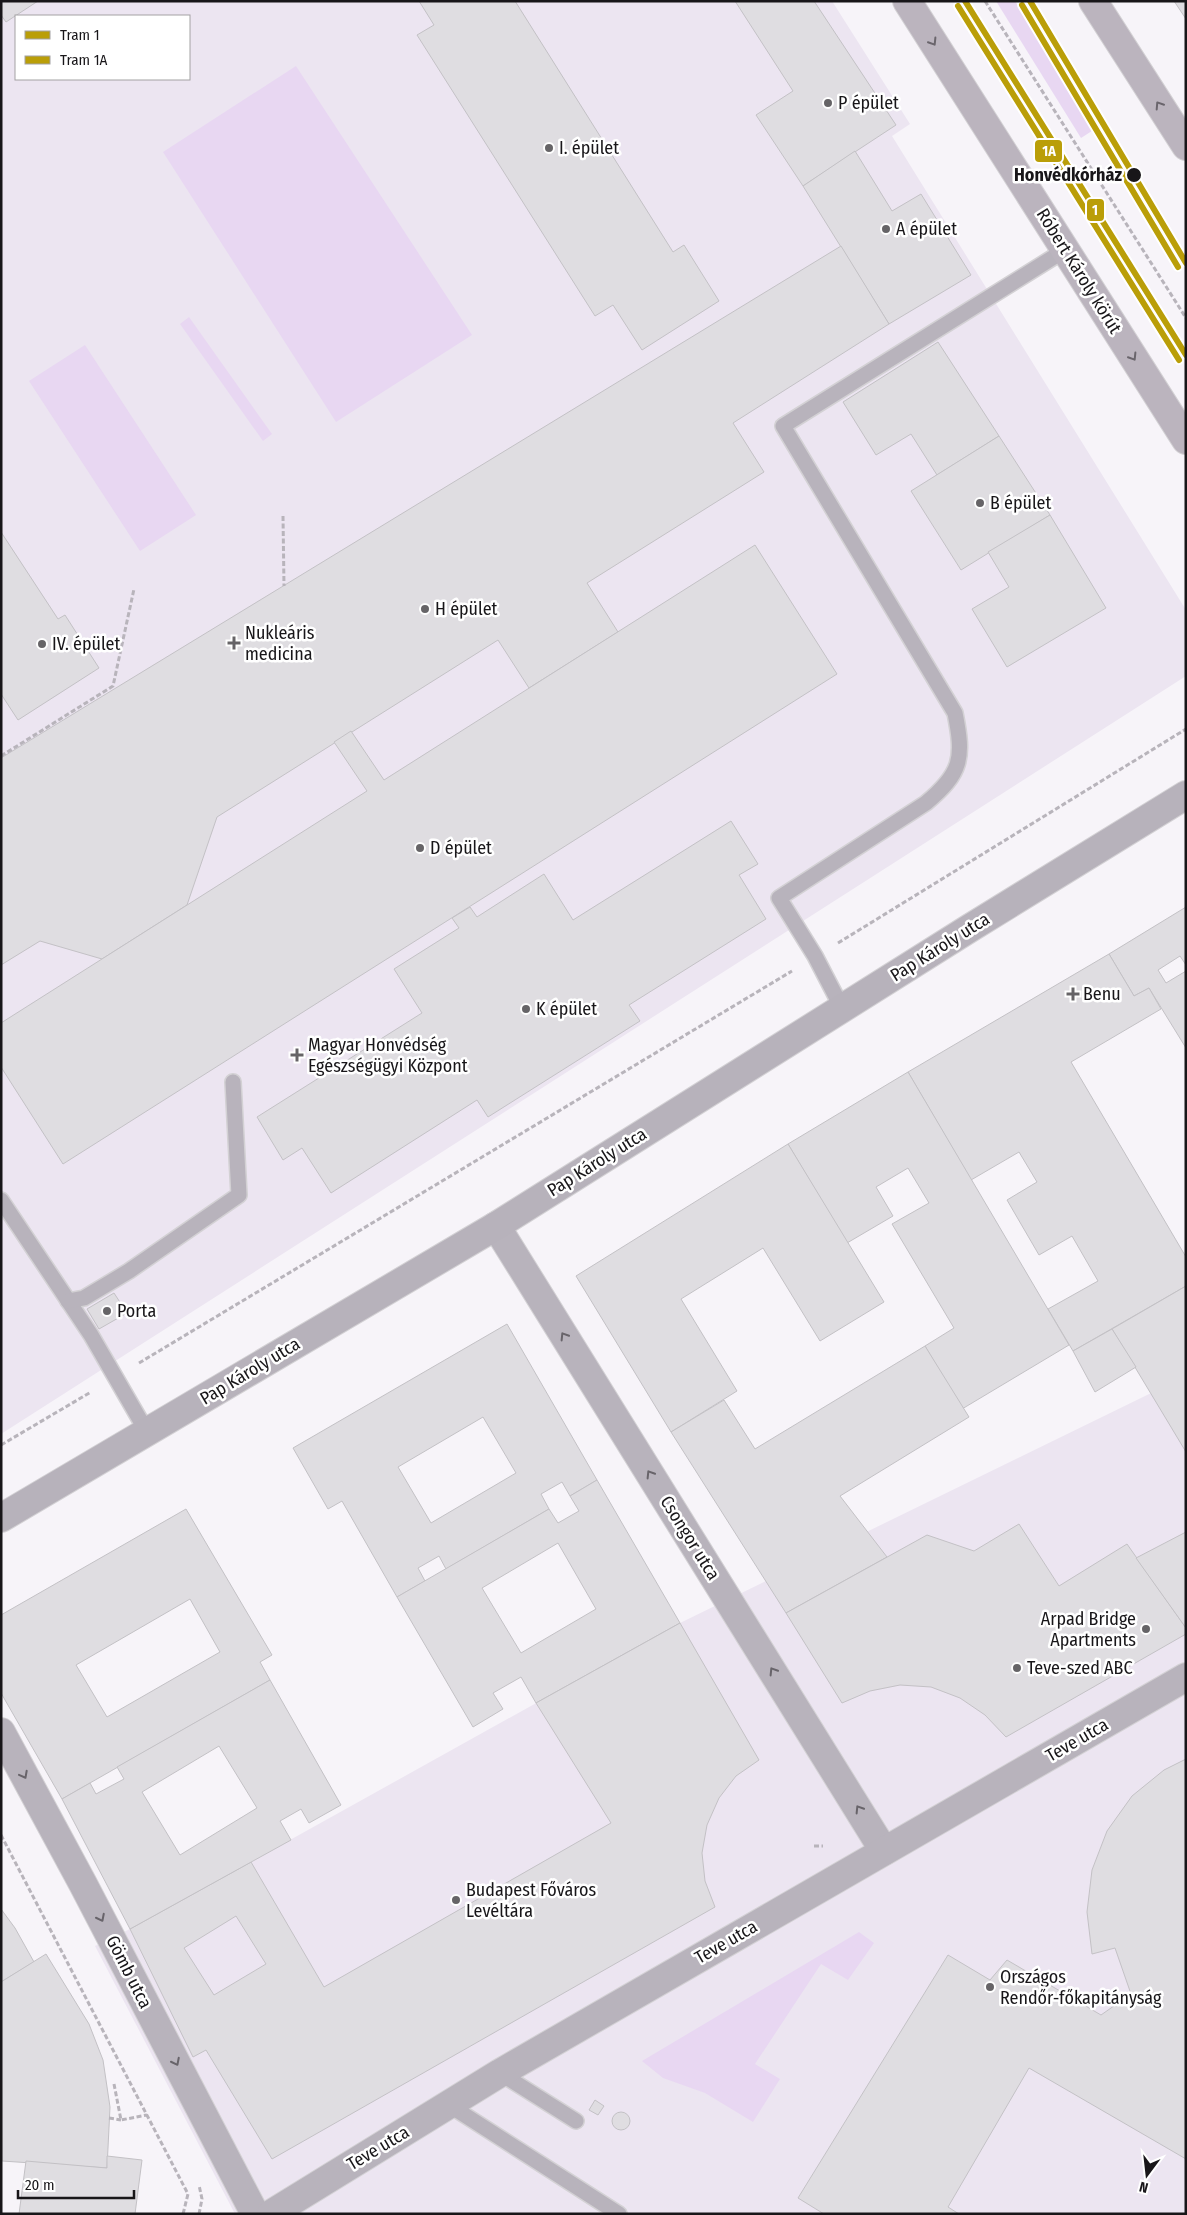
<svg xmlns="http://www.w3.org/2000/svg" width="1187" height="2215" viewBox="0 0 1187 2215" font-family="'Fira Sans Condensed',sans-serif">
	<rect width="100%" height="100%" fill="#f7f4f9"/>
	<g fill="#ece5f1" fill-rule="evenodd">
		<path d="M1 1H832L910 124 892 136 1186 610V676L1 1434ZM16 16H189V79H16Z"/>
		<path d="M1186 1376V2214H235L95 1946 130 1929 680 1623Z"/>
	</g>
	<g fill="#e8d7f2">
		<path d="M996 1H1015L1095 129 1081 138Z"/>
		<path d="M296 66 472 335 336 422 163 152Z"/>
		<path d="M189 317 272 434 263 441 180 324Z"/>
		<path d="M85 345 196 515 140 551 29 381Z"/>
		<path d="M859 1932 874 1943 848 1980 821 1964 755 2064 780 2079 753 2122 705 2093 663 2078 642 2061Z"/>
	</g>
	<g fill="#dfdde1" stroke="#c3c1c5" fill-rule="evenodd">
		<path d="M1 1H38L6 22 1 15Z"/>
		<path d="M419 1H515L673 252 684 245 719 301 642 350 613 305 595 316 417 35 434 25Z"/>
		<path d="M735 1H814L896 125 803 186 756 115 793 91Z"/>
		<path d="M1174 1H1186V19Z"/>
		<path d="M855 151 892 211 921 194 971 275 889 324 803 186Z"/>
		<path d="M841 246 889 324 733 423 764 472 587 583 618 632 529 688 498 640 217 817 187 905 102 959 40 941 1 965V758Z"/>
		<path d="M938 342 999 436 937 475 911 434 876 455 843 402Z"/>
		<path d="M999 436 1050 515 961 570 911 491Z"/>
		<path d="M1050 515 1106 608 1007 667 972 609 1009 587 988 552Z"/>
		<path d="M1 532 58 619 65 615 99 668 18 720 1 694Z"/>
		<path d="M755 545 837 674 63 1164 1 1067V1023L367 791 334 742 351 731 384 780Z"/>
		<path d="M731 821 758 864 739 875 766 919 629 1005 640 1021 488 1117 477 1100 331 1193 302 1148 283 1160 257 1117 422 1013 394 969 459 928 452 918 470 907 477 917 544 874 573 920Z"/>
		<path d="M1186 907V965L1180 956 1158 970 1166 983 1186 971V1048L1149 988 1134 996 1109 954Z"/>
		<path d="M1109 954 1134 996 1149 988 1161 1009 1071 1062 1186 1257V1286L1073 1351 1048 1309 1098 1281 1072 1236 1039 1255 1007 1200 1037 1182 1019 1152 971 1180 908 1072Z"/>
		<path d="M908 1072 1069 1345 962 1409 925 1346 954 1328 892 1224 929 1203 908 1168 876 1187 893 1216 847 1243 788 1144Z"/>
		<path d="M788 1144 884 1302 820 1341 763 1248 681 1299 737 1391 671 1432 576 1276Z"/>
		<path d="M1186 1286V1452L1112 1329Z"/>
		<path d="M114 1293 127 1313 99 1329 87 1309Z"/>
		<path d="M507 1324 597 1480 570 1496 562 1482 541 1494 549 1509 446 1569 439 1556 418 1568 425 1581 397 1597 342 1501 328 1509 293 1448ZM483 1417 516 1473 431 1523 398 1467Z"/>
		<path d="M1112 1329 1136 1367 1095 1392 1073 1351Z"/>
		<path d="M925 1346 969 1417 840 1496 887 1557 786 1613 671 1432 724 1400 755 1449Z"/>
		<path d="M597 1480 680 1623 536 1703 521 1677 493 1693 503 1709 473 1727 397 1597 549 1509 558 1523 579 1511 570 1496ZM558 1543 596 1609 521 1653 482 1588Z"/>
		<path d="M186 1509 272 1655 260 1662 270 1680 62 1799 1 1693V1615ZM190 1599 220 1652 107 1717 76 1665Z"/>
		<path d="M1019 1524 1059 1586 1127 1544 1186 1628V1634L1006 1737 985 1715 960 1698 931 1687 900 1685 870 1691 842 1703 786 1613 927 1535 974 1551Z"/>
		<path d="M1186 1532V1628L1136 1558Z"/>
		<path d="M680 1623 759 1760 736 1776 719 1798 707 1825 702 1853 705 1881 715 1907 272 2159 206 2050 193 2057 130 1929 251 1862 324 1987 611 1823 536 1703ZM236 1916 266 1964 214 1995 184 1948Z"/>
		<path d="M270 1680 341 1805 309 1823 301 1809 280 1821 291 1840 130 1929 62 1799 90 1783 96 1794 124 1779 117 1767ZM219 1746 257 1808 180 1855 142 1792Z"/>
		<path d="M1186 1759V2159L1029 2068 948 2207 959 2214H824L798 2198 948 1955 990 1980 1007 1960 1101 2015 1131 1994 1115 1948 1092 1954 1087 1912 1092 1870 1107 1831 1132 1796 1164 1770Z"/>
		<path d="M1 1909 15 1928 34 1962 1 1982Z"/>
		<path d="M46 1954 89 2024 103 2060 110 2107 107 2168 2 2161 1 1982Z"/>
		<path d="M595 2100 604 2106 598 2115 589 2110Z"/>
		<circle cx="621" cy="2121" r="9"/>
		<path d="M107 2156 142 2160 135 2214H19L26 2161 107 2168Z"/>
	</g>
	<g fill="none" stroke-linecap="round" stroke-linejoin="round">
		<g stroke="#d3d1d4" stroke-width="18">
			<g id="lane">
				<path d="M842 1008 815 956 779 898 926 803C962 773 964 758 955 713L783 426 1065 250"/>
				<path d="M1 1200 91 1335 147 1432"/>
				<path d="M68 1301 84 1298 129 1271 239 1195 233 1082"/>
				<path d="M500 2073 576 2121"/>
				<path d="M449 2105 619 2214"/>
			</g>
		</g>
		<g stroke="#d3d1d4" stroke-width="30">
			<g id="street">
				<path d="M496 1226 884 1851"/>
				<path d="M1 1732 83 1884 255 2214"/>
				<path d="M271 2214 500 2073 1186 1677"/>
			</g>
		</g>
		<g stroke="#d3d1d4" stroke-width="30">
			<path id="secondary" d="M1 1518 496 1226 970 928 1186 795"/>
		</g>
		<g stroke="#d3d1d4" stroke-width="30">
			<g id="primary">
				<path d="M907 1 1186 440"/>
				<path d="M1093 1 1186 146"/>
			</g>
		</g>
		<g stroke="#b8b4bb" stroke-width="3" stroke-dasharray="5 2.5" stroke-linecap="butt">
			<path d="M985 1 1186 318"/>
			<path d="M283 516 284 586"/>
			<path d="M1 756 113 686 134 589"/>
			<path d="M838 943 1186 729"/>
			<path d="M139 1363 792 971"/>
			<path d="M1 1445 91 1392"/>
			<path d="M1 1835 188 2194 183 2214"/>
			<path d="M814 1846H823"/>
			<path d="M114 2084 121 2120 147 2115"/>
			<path d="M109 2118 121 2120"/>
			<path d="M199 2214 202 2199 199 2185"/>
		</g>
		<use href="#lane" stroke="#b8b3bc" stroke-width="15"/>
		<use href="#street" stroke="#b8b3bc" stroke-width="28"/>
		<use href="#secondary" stroke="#b7b2bb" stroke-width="28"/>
		<use href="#primary" stroke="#bbb4be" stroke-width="28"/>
		<g stroke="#fff" stroke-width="10">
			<g id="tram-1">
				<path d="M965 1 1186 355"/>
				<path d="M1030 1 1186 263"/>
			</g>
		</g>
		<g stroke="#fff" stroke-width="10">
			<g id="tram-2">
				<path d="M1022 5 1178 267"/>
				<path d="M958 6 1179 360"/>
			</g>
		</g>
		<use href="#tram-1" stroke="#ba9e08" stroke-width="6"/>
		<use href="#tram-2" stroke="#ba9e08" stroke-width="6"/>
	</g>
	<defs><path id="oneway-chevron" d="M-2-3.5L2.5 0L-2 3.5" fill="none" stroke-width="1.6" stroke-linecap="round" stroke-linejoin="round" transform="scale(1.25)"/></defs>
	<g stroke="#6a656c">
		<use href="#oneway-chevron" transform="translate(933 42) rotate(58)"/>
		<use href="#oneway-chevron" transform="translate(1159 105) rotate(-123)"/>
		<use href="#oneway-chevron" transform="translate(1133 357) rotate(58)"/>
	</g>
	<g stroke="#68646a">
		<use href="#oneway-chevron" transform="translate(564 1336) rotate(-122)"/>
		<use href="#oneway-chevron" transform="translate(650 1474) rotate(-122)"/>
		<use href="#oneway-chevron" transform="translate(773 1671) rotate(-122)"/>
		<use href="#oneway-chevron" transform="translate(24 1775) rotate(62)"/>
		<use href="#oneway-chevron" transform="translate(859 1809) rotate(-122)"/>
		<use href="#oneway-chevron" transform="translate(101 1918) rotate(63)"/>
		<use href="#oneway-chevron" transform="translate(176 2062) rotate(63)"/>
	</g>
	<g fill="#666467" stroke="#fff" stroke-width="2">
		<circle cx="828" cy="103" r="5"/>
		<circle cx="549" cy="148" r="5"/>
		<circle cx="886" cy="229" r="5"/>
		<circle cx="980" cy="503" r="5"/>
		<circle cx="425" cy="609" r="5"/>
		<path d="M231.5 635.5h5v5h5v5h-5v5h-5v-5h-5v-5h5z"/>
		<circle cx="42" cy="644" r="5"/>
		<circle cx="420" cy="848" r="5"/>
		<path d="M1070.5 986.5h5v5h5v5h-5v5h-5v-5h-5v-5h5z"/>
		<circle cx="526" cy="1009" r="5"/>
		<path d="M294.5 1047.5h5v5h5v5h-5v5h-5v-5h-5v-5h5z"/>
		<circle cx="107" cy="1311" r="5"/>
		<circle cx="1146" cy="1629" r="5"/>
		<circle cx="1017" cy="1668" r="5"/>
		<circle cx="456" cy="1900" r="5"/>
		<circle cx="990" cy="1987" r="5"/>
	</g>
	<circle fill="#181619" stroke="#fff" stroke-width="2" cx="1134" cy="175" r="8"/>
	<g text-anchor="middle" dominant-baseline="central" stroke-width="5" stroke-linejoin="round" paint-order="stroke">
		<g font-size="18" fill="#181619" stroke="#fff" text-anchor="start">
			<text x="838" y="103">P épület</text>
			<text x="559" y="148">I. épület</text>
			<text x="896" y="229">A épület</text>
			<text x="990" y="503">B épület</text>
			<text x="435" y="609">H épület</text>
			<text x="245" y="633">Nukleáris<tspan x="245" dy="21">medicina</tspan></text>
			<text x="52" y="644">IV. épület</text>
			<text x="430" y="848">D épület</text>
			<text x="1083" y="994">Benu</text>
			<text x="536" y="1009">K épület</text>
			<text x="308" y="1045">Magyar Honvédség<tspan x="308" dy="21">Egészségügyi Központ</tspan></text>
			<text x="117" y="1311">Porta</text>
			<text x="1136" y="1619" text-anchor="end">Arpad Bridge<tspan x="1136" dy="21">Apartments</tspan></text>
			<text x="1027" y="1668">Teve-szed ABC</text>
			<text x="466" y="1890">Budapest Főváros<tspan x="466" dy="21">Levéltára</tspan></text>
			<text x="1000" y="1977">Országos<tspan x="1000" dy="21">Rendőr-főkapitányság</tspan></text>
		</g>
		<g font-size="18" font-weight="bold" fill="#181619" stroke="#fff" text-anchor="end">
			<text x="1122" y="175">Honvédkórház</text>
		</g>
		<g font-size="18" fill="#181619" stroke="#fff">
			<text transform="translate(1079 271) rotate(58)">Róbert Károly körút</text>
			<text transform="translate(940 947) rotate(-32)">Pap Károly utca</text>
			<text transform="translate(597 1162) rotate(-32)">Pap Károly utca</text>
			<text transform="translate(250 1371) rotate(-31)">Pap Károly utca</text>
			<text transform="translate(690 1538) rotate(58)">Csongor utca</text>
			<text transform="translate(1077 1740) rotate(-30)">Teve utca</text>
			<text transform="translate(726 1942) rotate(-30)">Teve utca</text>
			<text transform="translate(129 1972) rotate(63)">Gömb utca</text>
			<text transform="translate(378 2148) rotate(-31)">Teve utca</text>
		</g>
	</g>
	<g stroke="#fff" stroke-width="2">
		<rect x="1034" y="139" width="29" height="24" rx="5" fill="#ba9e08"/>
		<rect x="1086" y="198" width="19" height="24" rx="5" fill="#ba9e08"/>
	</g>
	<g font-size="14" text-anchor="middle" font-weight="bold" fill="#fff">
		<text x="1049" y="156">1A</text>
		<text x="1095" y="215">1</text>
	</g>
	<rect width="1187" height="2215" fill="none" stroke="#181619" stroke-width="5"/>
	<rect x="15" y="15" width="175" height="65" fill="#ffffff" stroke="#a3a2a3"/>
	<rect x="25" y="31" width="25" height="8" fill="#ba9e08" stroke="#a3a2a3"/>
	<text x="60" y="40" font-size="15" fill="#181619">Tram 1</text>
	<rect x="25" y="56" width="25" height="8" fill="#ba9e08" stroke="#a3a2a3"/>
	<text x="60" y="65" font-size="15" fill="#181619">Tram 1A</text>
	<g transform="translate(1147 2175) rotate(195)" stroke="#ffffff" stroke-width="4" paint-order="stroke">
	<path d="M0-4L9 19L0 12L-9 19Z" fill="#181619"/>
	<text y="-8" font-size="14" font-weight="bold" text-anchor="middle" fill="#181619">N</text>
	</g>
	<path d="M18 2190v8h116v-8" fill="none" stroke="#181619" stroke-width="2.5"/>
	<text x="25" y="2190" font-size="15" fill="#181619" stroke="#ffffff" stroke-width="4" paint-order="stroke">20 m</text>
</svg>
